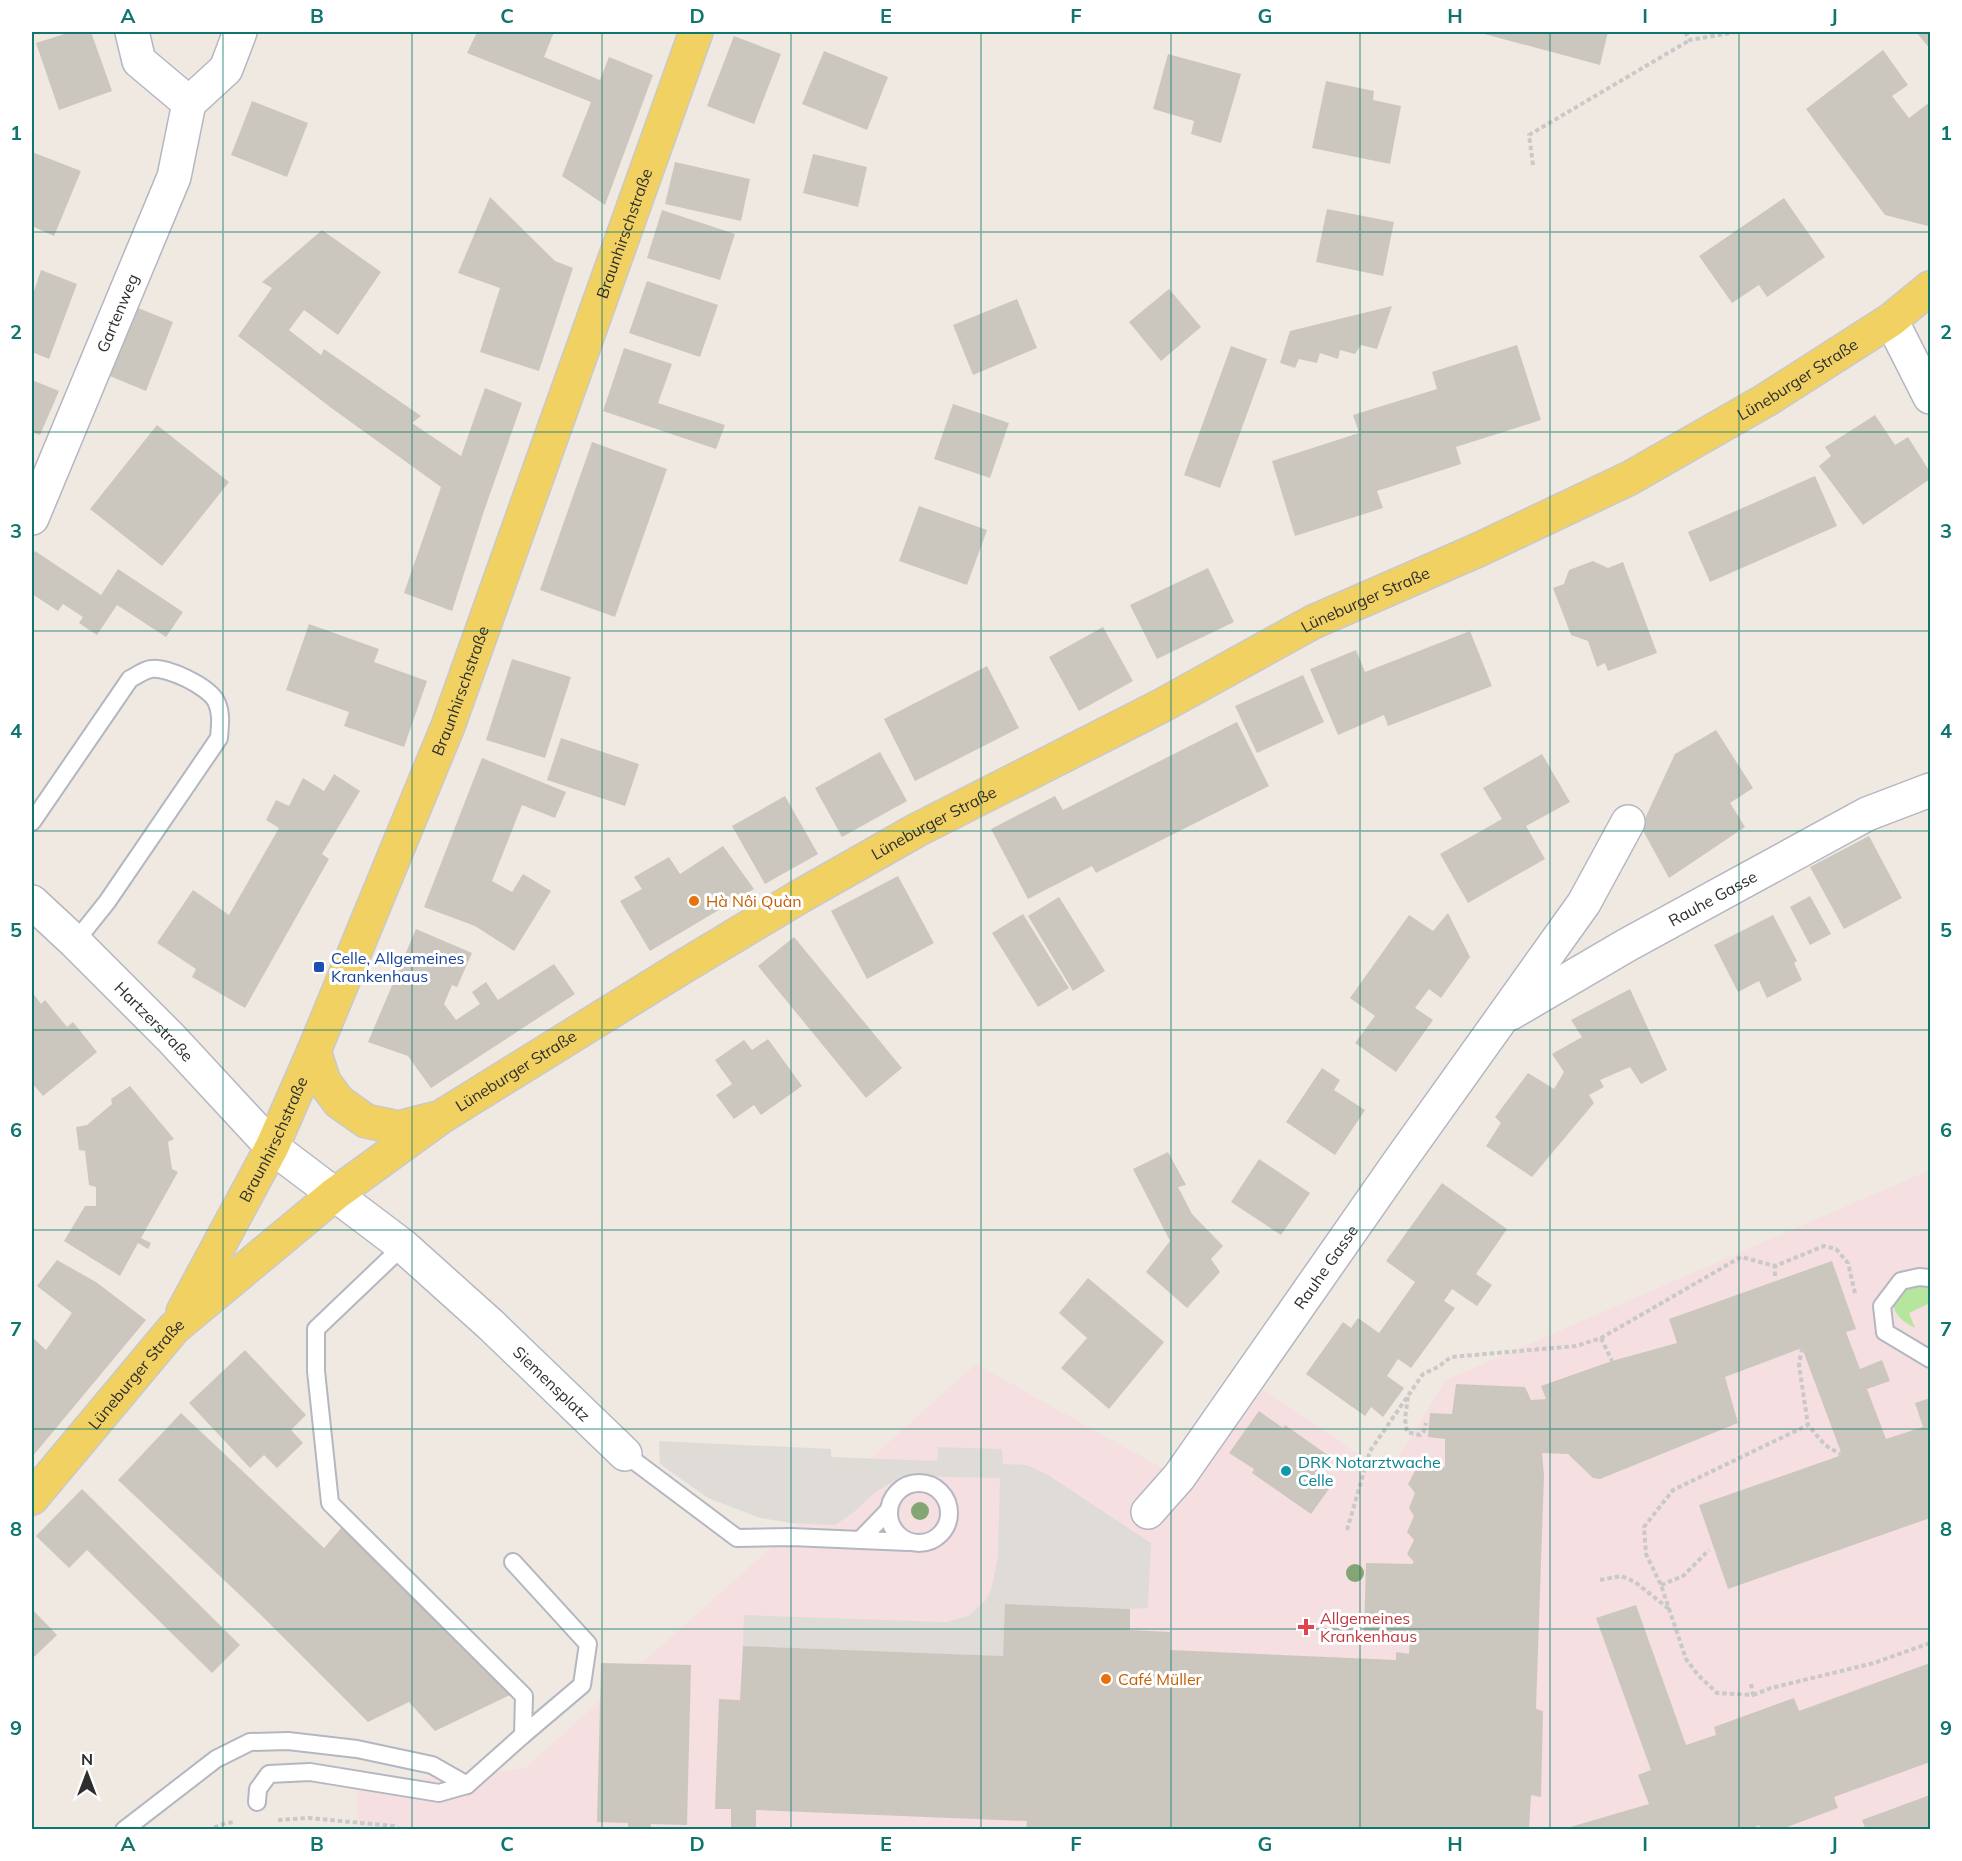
<svg xmlns="http://www.w3.org/2000/svg" width="1962" height="1861" viewBox="0 0 1962 1861" font-family="Mulish,sans-serif">
	<rect width="100%" height="100%" fill="#efe9e1"/>
	<path fill="#f5dfe0" d="M1930 1170V1829L358 1830V1785L524 1769 976 1364 1194 1486 1262 1389 1388 1474 1446 1380Z"/>
	<path fill="#b6e59e" d="M1917 1284 1930 1286V1303L1909 1313 1915 1328C1887 1314 1886 1295 1917 1284Z"/>
	<path fill="#dfdcd8" d="M659 1441 831 1449V1457L937 1461 938 1447 1002 1449 1003 1464 1026 1465 1048 1475 1151 1543 1148 1608 1130 1609 1006 1604 1003 1656 743 1646 744 1615 945 1622 969 1616 987 1599 991 1590 998 1557 1000 1478 902 1476 874 1493 854 1512 835 1525 791 1523 760 1518 708 1498 660 1464Z"/>
	<g fill="#cbc7bf">
		<path d="M71 32H91L112 91 59 110 36 43Z"/>
		<path d="M477 32H554L544 57 600 80 609 57 653 75 605 205 562 176 591 102 467 53Z"/>
		<path d="M1477 32H1608L1600 65Z"/>
		<path d="M1916 32H1930V49Z"/>
		<path d="M734 36 781 54 754 124 707 106Z"/>
		<path d="M1883 50 1908 85 1892 96 1909 118 1930 102V224L1928 226 1885 215 1806 109Z"/>
		<path d="M824 51 888 77 867 130 802 104Z"/>
		<path d="M1168 54 1241 74 1221 143 1191 134 1194 121 1153 109Z"/>
		<path d="M1326 81 1374 91 1373 100 1401 106 1390 164 1312 148Z"/>
		<path d="M252 101 308 123 287 177 231 155Z"/>
		<path d="M32 152 81 171 54 236 32 226Z"/>
		<path d="M813 154 867 167 858 207 803 193Z"/>
		<path d="M675 162 750 179 741 221 665 204Z"/>
		<path d="M490 197 555 261 573 268 539 371 480 352 500 288 458 273Z"/>
		<path d="M1784 198 1825 257 1767 297 1759 285 1732 303 1699 256Z"/>
		<path d="M1327 209 1394 222 1383 276 1316 262Z"/>
		<path d="M662 210 735 234 720 280 647 258Z"/>
		<path d="M322 230 381 272 338 335 304 310 289 330 321 355 324 349 421 416 412 423 461 456 485 388 522 403 483 514 452 611 404 593 441 487 330 407 238 336 272 288 262 282Z"/>
		<path d="M41 270 77 284 49 359 32 352V297Z"/>
		<path d="M647 281 718 305 700 357 629 333Z"/>
		<path d="M1169 289 1201 327 1161 361 1129 322Z"/>
		<path d="M1017 299 1037 348 973 375 953 325Z"/>
		<path d="M133 306 173 322 146 391 105 374Z"/>
		<path d="M1392 306 1377 349 1361 345 1355 354 1340 350 1338 359 1320 353 1317 363 1299 359 1295 368 1280 363 1290 331Z"/>
		<path d="M1517 345 1541 420 1456 447 1461 464 1377 491 1383 508 1295 536 1272 461 1359 433 1353 415 1437 389 1432 372Z"/>
		<path d="M1231 346 1267 359 1220 488 1184 475Z"/>
		<path d="M624 348 672 364 658 403 725 425 716 449 603 411Z"/>
		<path d="M32 380 59 391 40 435 32 432Z"/>
		<path d="M953 404 1009 423 990 478 934 459Z"/>
		<path d="M1875 415 1895 445 1908 437 1930 472V479L1863 525 1819 466 1831 456 1825 447Z"/>
		<path d="M157 425 229 482 162 566 90 509Z"/>
		<path d="M592 442 667 469 615 617 540 590Z"/>
		<path d="M1815 476 1837 526 1710 582 1688 532Z"/>
		<path d="M919 506 987 530 967 585 899 561Z"/>
		<path d="M35 551 101 595 118 569 183 612 166 637 117 605 97 635 79 623 83 617 63 604 58 611 32 594V556Z"/>
		<path d="M1593 561 1608 568 1623 562 1657 653 1608 671 1605 663 1597 667 1588 641 1571 635 1553 588 1564 584 1569 570Z"/>
		<path d="M1208 568 1234 622 1157 659 1130 605Z"/>
		<path d="M309 624 379 649 374 662 427 681 404 747 344 726 349 712 286 690Z"/>
		<path d="M1103 627 1133 681 1079 711 1049 657Z"/>
		<path d="M1470 631 1492 686 1388 726 1384 715 1338 735 1310 669 1356 650 1365 672Z"/>
		<path d="M512 659 571 677 545 758 486 740Z"/>
		<path d="M987 666 1019 728 915 781 884 719Z"/>
		<path d="M1303 675 1324 722 1257 753 1235 706Z"/>
		<path d="M1237 722 1269 786 1096 873 1092 866 1028 899 991 829 1055 796 1063 810Z"/>
		<path d="M1716 730 1753 788 1730 803 1745 827 1669 878 1641 827 1675 754Z"/>
		<path d="M561 738 639 764 625 806 547 780Z"/>
		<path d="M880 752 907 801 842 837 815 788Z"/>
		<path d="M1542 754 1570 802 1526 826 1545 859 1468 903 1440 854 1502 819 1483 788Z"/>
		<path d="M482 758 566 792 555 818 522 805 492 881 512 892 523 874 551 891 514 951 475 926 424 907Z"/>
		<path d="M334 774 360 791 322 854 329 859 245 1008 192 977 196 969 157 943 193 890 229 915 279 828 266 820 276 800 289 806 303 778 324 791Z"/>
		<path d="M785 796 818 854 765 884 732 826Z"/>
		<path d="M1869 836 1902 898 1844 929 1810 867Z"/>
		<path d="M723 846 754 889 650 951 620 901 642 889 634 877 669 857 680 874Z"/>
		<path d="M898 876 934 943 867 979 831 911Z"/>
		<path d="M1810 896 1831 934 1810 945 1790 907Z"/>
		<path d="M1059 897 1105 971 1073 991 1028 916Z"/>
		<path d="M1448 913 1470 957 1441 998 1429 989 1415 1008 1433 1020 1396 1072 1355 1043 1375 1016 1350 998 1409 915 1433 931Z"/>
		<path d="M1023 914 1069 988 1038 1007 992 933Z"/>
		<path d="M1773 915 1797 961 1794 963 1802 980 1767 998 1759 981 1738 992 1714 945Z"/>
		<path d="M416 929 472 953 457 987 452 985 444 1004 456 1020 480 1004 472 992 486 982 498 1000 554 964 575 994 431 1088 408 1056 368 1042Z"/>
		<path d="M794 937 902 1068 866 1098 758 966Z"/>
		<path d="M1630 989 1667 1070 1641 1084 1630 1067 1600 1080 1604 1087 1589 1095 1594 1103 1532 1177 1486 1146 1501 1123 1495 1117 1528 1073 1554 1089 1564 1072 1552 1054 1582 1037 1571 1020Z"/>
		<path d="M32 992 41 1004 45 1000 67 1027 73 1022 97 1052 43 1096 32 1083Z"/>
		<path d="M768 1039 802 1086 761 1115 754 1105 734 1119 716 1095 732 1084 715 1060 744 1040 752 1050Z"/>
		<path d="M1322 1068 1340 1080 1334 1090 1365 1110 1335 1155 1286 1122Z"/>
		<path d="M130 1086 174 1139 168 1142 172 1169 178 1172 141 1238 151 1243 148 1249 138 1243 120 1276 64 1241 85 1206H96V1187L89 1185 85 1151 79 1150 76 1127 87 1125 112 1104 111 1099Z"/>
		<path d="M1168 1152 1186 1185 1178 1187 1192 1214 1223 1246 1211 1259 1220 1272 1187 1308 1146 1272 1170 1241 1133 1169Z"/>
		<path d="M1259 1159 1310 1193 1281 1235 1231 1202Z"/>
		<path d="M1442 1183 1507 1229 1476 1274 1492 1285 1477 1306 1452 1289 1444 1301 1455 1308 1411 1368 1398 1359 1387 1376 1404 1388 1383 1417 1371 1407 1365 1416 1306 1374 1343 1322 1351 1328 1358 1318 1379 1333 1415 1282 1386 1261Z"/>
		<path d="M57 1260 96 1282 146 1320 32 1457V1337L46 1350 72 1313 37 1286Z"/>
		<path d="M1832 1261 1856 1329 1846 1332 1860 1369 1882 1360 1890 1381 1867 1389 1886 1439 1923 1427 1915 1403 1930 1398V1518L1728 1589 1699 1505 1842 1455 1802 1348 1725 1377 1738 1423 1600 1479 1593 1478 1568 1454 1542 1453 1544 1475 1536 1709 1543 1711 1541 1797 1531 1795 1529 1830H1026L1027 1821 756 1810V1830H731V1809H715L719 1699 740 1700 743 1646 1003 1656 1005 1604 1130 1609V1630L1170 1632V1650L1396 1660V1652L1409 1654 1410 1635 1364 1632 1366 1563 1412 1564 1414 1562 1407 1554 1414 1540 1407 1532 1414 1516 1409 1508 1415 1493 1408 1484 1417 1467H1445V1439L1428 1437 1430 1413 1452 1414 1456 1384 1525 1387 1531 1400 1546 1399 1541 1386 1612 1361 1677 1343 1669 1319Z"/>
		<path d="M1088 1278 1164 1342 1109 1409 1061 1368 1087 1338 1059 1313Z"/>
		<path d="M245 1350 306 1415 291 1430 303 1443 277 1468 264 1455 250 1468 189 1403Z"/>
		<path d="M1259 1411 1283 1428 1285 1425 1329 1456 1314 1478 1329 1489 1311 1514 1252 1473 1254 1469 1229 1453Z"/>
		<path d="M181 1413 324 1548 342 1527 514 1693 435 1731 409 1702 368 1722 261 1615 118 1480Z"/>
		<path d="M82 1489 240 1645 212 1673 87 1550 69 1568 36 1536Z"/>
		<path d="M1636 1605 1686 1745 1716 1735 1714 1727 1794 1698 1799 1711 1930 1663V1762L1834 1797 1838 1808 1779 1830H1761L1759 1825 1750 1830H1560L1649 1804 1638 1775 1651 1770 1596 1618Z"/>
		<path d="M32 1609 57 1635 32 1659Z"/>
		<path d="M601 1663 691 1665 687 1825 651 1824 650 1830H628V1823L597 1822Z"/>
		<path d="M1930 1795V1830H1866L1862 1820Z"/>
	</g>
	<g fill="none" stroke-linecap="round" stroke-linejoin="round">
		<g stroke="#b4b7c1" stroke-width="20">
			<g id="lane">
				<path d="M32 822 130 679C136 676 144 670 151 669 167 666 209 687 216 701 222 713 220 725 219 738L107 902 75 942"/>
				<path d="M1930 1278 1919 1277 1901 1281 1882 1306 1885 1332 1930 1359"/>
				<path d="M625 1454 737 1538 791 1537 908 1542"/>
				<circle cx="919" cy="1513" r="30"/>
				<path d="M860 1540 889 1510"/>
				<path d="M513 1562 588 1644 582 1685 523 1735"/>
				<path d="M257 1802 258 1789 269 1774 310 1772 439 1793 467 1785"/>
				<path d="M124 1830 216 1759 250 1742 288 1741 357 1749 432 1765 467 1785 523 1735 524 1696 330 1503 316 1371V1329L403 1246"/>
			</g>
		</g>
		<g stroke="#b4b7c1" stroke-width="36">
			<g id="street">
				<path d="M132 32 139 61 189 103"/>
				<path d="M1891 320 1930 397"/>
				<path id="s1" d="M32 518 174 177 189 103 226 69 240 32"/>
				<path id="s2" d="M32 902 75 942 171 1038 272 1147 403 1246 491 1325 625 1454"/>
				<path id="s3" d="M1511 1013 1627 945 1867 814 1930 790"/>
				<path id="s4" d="M1148 1512 1179 1477 1399 1162 1584 903 1628 822"/>
			</g>
		</g>
		<g stroke="#c9c9c9" stroke-width="36">
			<g id="primary">
				<path d="M314 1051 324 1082 339 1102 366 1121 399 1128 434 1119"/>
				<path id="s5" d="M183 1312 272 1147 314 1051 448 726 696 32"/>
				<path id="s6" d="M32 1498 174 1328 335 1194 441 1117 681 968 799 897 917 830 1161 706 1313 622 1478 550 1630 478 1766 400 1891 320 1930 288"/>
			</g>
		</g>
		<g stroke="#c9c9c9" stroke-width="4" stroke-dasharray="4.5 3" stroke-linecap="butt">
			<path d="M1685 32 1690 40 1736 32"/>
			<path d="M1533 165 1529 135 1690 40"/>
			<path d="M1775 1276V1266"/>
			<path d="M1601 1338 1612 1361"/>
			<path d="M1802 1348 1799 1365 1808 1425 1825 1445 1842 1455"/>
			<path d="M1408 1397 1405 1419 1407 1432 1420 1435 1424 1431 1426 1423"/>
			<path d="M1347 1530 1370 1451 1423 1374 1438 1367 1451 1357 1576 1346 1601 1338 1741 1257 1775 1266 1824 1246 1836 1249 1848 1263 1855 1293"/>
			<path d="M1600 1580 1621 1576 1635 1582 1669 1609"/>
			<path d="M1661 1585 1683 1576 1709 1550"/>
			<path d="M1751 1684 1753 1695 1717 1693 1698 1675 1686 1659 1661 1585 1646 1554 1644 1527 1673 1490 1808 1425"/>
			<path d="M1753 1695 1771 1688 1874 1663 1930 1643"/>
			<path d="M278 1820 309 1818 394 1826 401 1830"/>
			<path d="M207 1830 226 1823 235 1822"/>
		</g>
		<use href="#lane" stroke="#fff" stroke-width="16"/>
		<use href="#street" stroke="#fff" stroke-width="33"/>
		<use href="#primary" stroke="#f2d163" stroke-width="33"/>
	</g>
	<g fill="#84a574">
		<circle cx="920" cy="1511" r="9"/>
		<circle cx="1355" cy="1573" r="9"/>
	</g>
	<path fill="none" stroke="#0f766e" stroke-width="1.5" stroke-opacity="0.55" d="M223 32V1830M412 32V1830M602 32V1830M791 32V1830M981 32V1830M1171 32V1830M1360 32V1830M1550 32V1830M1739 32V1830M32 232H1930M32 432H1930M32 631H1930M32 831H1930M32 1030H1930M32 1230H1930M32 1429H1930M32 1629H1930"/>
	<g fill="#e8710a" stroke="#fff" stroke-width="2">
		<circle cx="694" cy="901" r="6"/>
		<circle cx="1106" cy="1679" r="6"/>
	</g>
	<rect fill="#1a4fb4" stroke="#fff" stroke-width="2" x="313" y="961" width="12" height="12" rx="3"/>
	<circle fill="#0f9aa8" stroke="#fff" stroke-width="2" cx="1286" cy="1471" r="6"/>
	<path fill="#e0444e" stroke="#fff" stroke-width="2" d="M1303 1618h6v6h6v6h-6v6h-6v-6h-6v-6h6z"/>
	<g text-anchor="middle" dominant-baseline="central" stroke-width="6" stroke-linejoin="round" paint-order="stroke">
		<g font-size="16" fill="#2e2e2e" stroke="#fff">
			<text stroke="none"><textPath href="#s5" startOffset="1167">Braunhirschstraße</textPath></text>
			<text stroke="none"><textPath href="#s1" startOffset="222">Gartenweg</textPath></text>
			<text stroke="none"><textPath href="#s6" startOffset="2108">Lüneburger Straße</textPath></text>
			<text stroke="none"><textPath href="#s6" startOffset="1622">Lüneburger Straße</textPath></text>
			<text stroke="none"><textPath href="#s5" startOffset="681">Braunhirschstraße</textPath></text>
			<text stroke="none"><textPath href="#s6" startOffset="1136">Lüneburger Straße</textPath></text>
			<text stroke="none"><textPath href="#s3" startOffset="232">Rauhe Gasse</textPath></text>
			<text stroke="none"><textPath href="#s2" startOffset="171">Hartzerstraße</textPath></text>
			<text stroke="none"><textPath href="#s6" startOffset="650">Lüneburger Straße</textPath></text>
			<text stroke="none"><textPath href="#s5" startOffset="195">Braunhirschstraße</textPath></text>
			<text stroke="none"><textPath href="#s4" startOffset="303">Rauhe Gasse</textPath></text>
			<text stroke="none"><textPath href="#s6" startOffset="162">Lüneburger Straße</textPath></text>
			<text stroke="none"><textPath href="#s2" startOffset="710">Siemensplatz</textPath></text>
		</g>
		<g font-size="16" fill="#c56008" stroke="#fff" text-anchor="start">
			<text x="706" y="901">Hà Nôi Quàn</text>
			<text x="1118" y="1679">Café Müller</text>
		</g>
		<g font-size="16" fill="#164399" stroke="#fff" text-anchor="start">
			<text x="331" y="958">Celle, Allgemeines<tspan x="331" dy="18">Krankenhaus</tspan></text>
		</g>
		<g font-size="16" fill="#0d838f" stroke="#fff" text-anchor="start">
			<text x="1298" y="1462">DRK Notarztwache<tspan x="1298" dy="18">Celle</tspan></text>
		</g>
		<g font-size="16" fill="#be3a42" stroke="#fff" text-anchor="start">
			<text x="1320" y="1618">Allgemeines<tspan x="1320" dy="18">Krankenhaus</tspan></text>
		</g>
	</g>
	<rect width="1962" height="1861" fill="none" stroke="#ffffff" stroke-width="66"/>
	<g transform="translate(87 1774)" stroke="#ffffff" stroke-width="4.5" paint-order="stroke">
	<path d="M0-4.5L10 22L0 15L-10 22Z" fill="#2e2e2e"/>
	<text y="-9" font-size="16" font-weight="bold" text-anchor="middle" fill="#2e2e2e">N</text>
	</g>
	<rect x="33" y="33" width="1896" height="1795" fill="none" stroke="#0f766e" stroke-width="2"/>
	<g font-size="20" text-anchor="middle" font-weight="bold" fill="#0f766e">
		<text x="128" y="23">A</text>
		<text x="317" y="23">B</text>
		<text x="507" y="23">C</text>
		<text x="697" y="23">D</text>
		<text x="886" y="23">E</text>
		<text x="1076" y="23">F</text>
		<text x="1265" y="23">G</text>
		<text x="1455" y="23">H</text>
		<text x="1645" y="23">I</text>
		<text x="1834" y="23">J</text>
		<text x="16" y="140">1</text>
		<text x="1946" y="140">1</text>
		<text x="16" y="339">2</text>
		<text x="1946" y="339">2</text>
		<text x="16" y="538">3</text>
		<text x="1946" y="538">3</text>
		<text x="16" y="738">4</text>
		<text x="1946" y="738">4</text>
		<text x="16" y="937">5</text>
		<text x="1946" y="937">5</text>
		<text x="16" y="1137">6</text>
		<text x="1946" y="1137">6</text>
		<text x="16" y="1336">7</text>
		<text x="1946" y="1336">7</text>
		<text x="16" y="1536">8</text>
		<text x="1946" y="1536">8</text>
		<text x="16" y="1735">9</text>
		<text x="1946" y="1735">9</text>
		<text x="128" y="1851">A</text>
		<text x="317" y="1851">B</text>
		<text x="507" y="1851">C</text>
		<text x="697" y="1851">D</text>
		<text x="886" y="1851">E</text>
		<text x="1076" y="1851">F</text>
		<text x="1265" y="1851">G</text>
		<text x="1455" y="1851">H</text>
		<text x="1645" y="1851">I</text>
		<text x="1834" y="1851">J</text>
	</g>
</svg>
